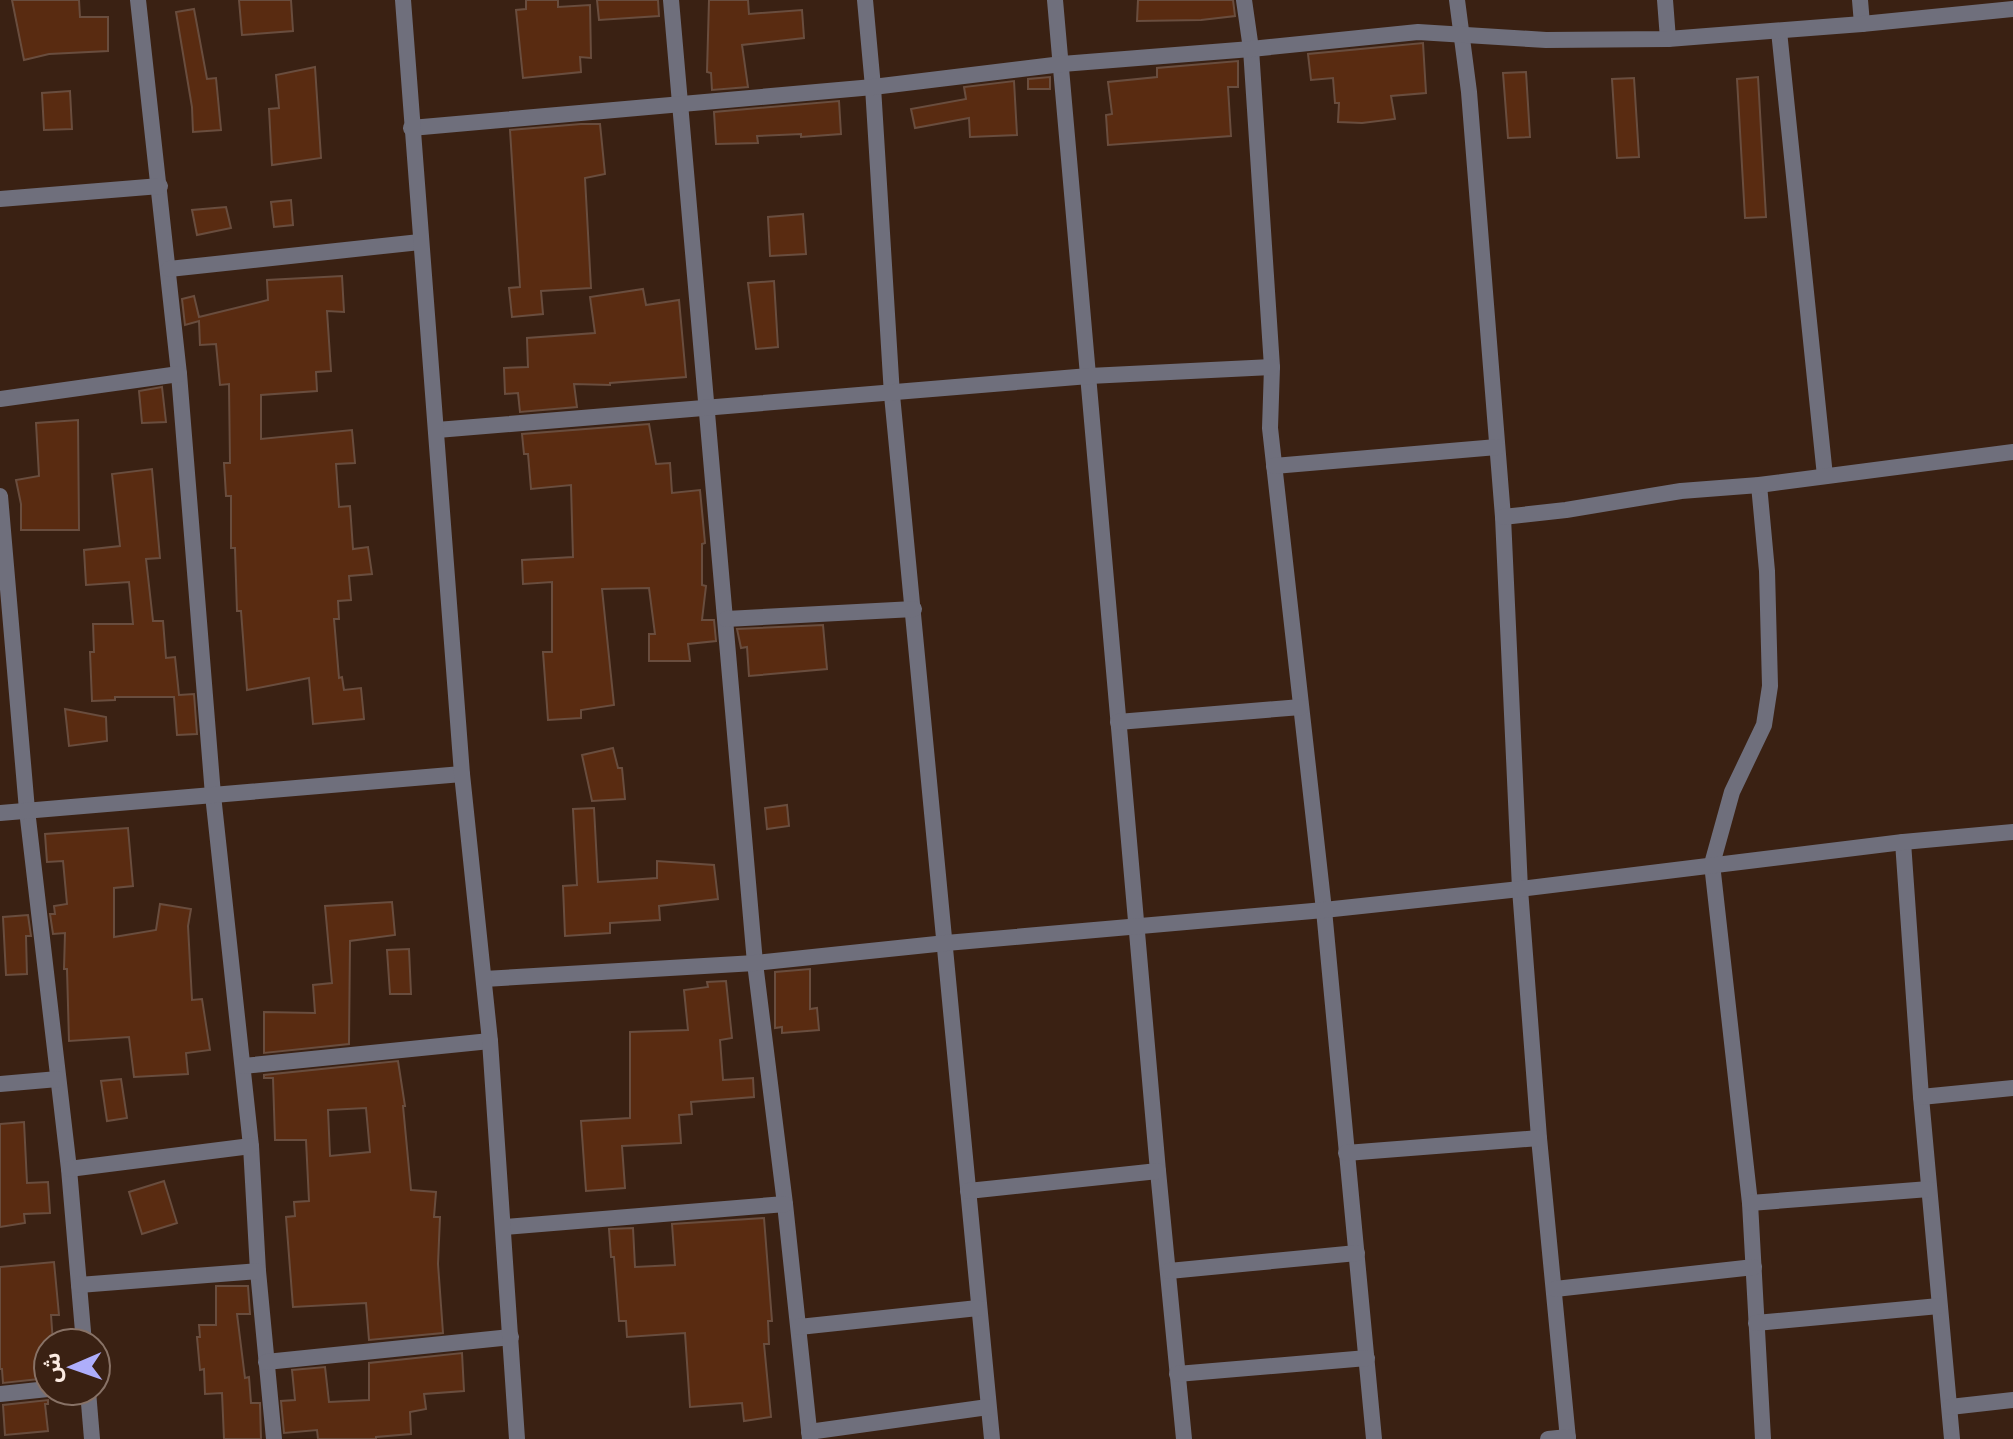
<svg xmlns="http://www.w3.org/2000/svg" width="2013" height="1439" viewBox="0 0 2013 1439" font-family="Manrope,'Noto Sans Arabic',sans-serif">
	<rect width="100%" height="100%" fill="#3a2113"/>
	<g fill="#592b11" stroke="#694d3e" stroke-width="2" fill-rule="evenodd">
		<path d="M12 0H79L80 17H108V51L49 54 24 60Z"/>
		<path d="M239 0H291L293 31 242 35Z"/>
		<path d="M526 0H558V7L590 5 591 58 580 57 581 72 523 78 516 10 526 9Z"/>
		<path d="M597 0H658L659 16 599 20Z"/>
		<path d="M709 0H748L749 14 802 10 804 38 742 45 748 87 712 90 711 73 707 72Z"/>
		<path d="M1138 0H1233L1235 16 1201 20 1137 21Z"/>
		<path d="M194 9 207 79 216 78 221 130 193 132 192 107 176 12Z"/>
		<path d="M1423 43 1426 93 1391 96 1395 119 1362 123 1338 122 1339 103H1335L1333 78 1311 80 1308 54Z"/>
		<path d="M1238 61V87H1228L1231 136 1108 145 1106 115 1112 114 1108 82 1157 77V68Z"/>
		<path d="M315 67 321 158 272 165 269 109 279 108 276 75Z"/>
		<path d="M1526 72 1530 137 1508 138 1503 73Z"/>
		<path d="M1050 77V89H1028V79Z"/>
		<path d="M1758 77 1766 217 1745 218 1737 79Z"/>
		<path d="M1634 78 1639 157 1617 158 1612 79Z"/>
		<path d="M1014 81 1017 135 970 137 969 118 915 128 911 109 966 99 964 87Z"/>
		<path d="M70 91 72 129 44 130 42 93Z"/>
		<path d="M839 101 841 134 801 137V134L757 136 758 143 716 144 714 112Z"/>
		<path d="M581 124H600L605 174 585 178 591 288 541 291 543 314 512 317 509 288 520 287 510 130Z"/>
		<path d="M291 200 293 225 274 227 271 202Z"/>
		<path d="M226 207 231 228 197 235 192 210Z"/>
		<path d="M803 214 806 254 770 256 768 217Z"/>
		<path d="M342 276 344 312 327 311 331 371 316 372 317 391 261 395V439L352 430 355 463 336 464 339 507 350 506 353 549 368 547 372 574 349 576 351 600 338 601 339 619H334L339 678 342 677 344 690 361 688 364 719 313 724 309 678 247 690 241 611H237L235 548H231V496H226L224 463H230L229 384 220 385 216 344 200 345 199 321 185 325 182 299 194 296 199 317 268 300 267 280Z"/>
		<path d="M774 281 778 347 756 349 748 283Z"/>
		<path d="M643 289 646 305 679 300 686 377 610 383V385L574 384 577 407 520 412 518 393 505 394 504 368 528 367 527 338 595 333 590 297Z"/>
		<path d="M162 387 166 422 142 423 139 391Z"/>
		<path d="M78 420 79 530H21V504L16 480 39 476 36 423Z"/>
		<path d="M649 424 656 464 670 463 672 493 700 490 705 543 702 544V585L706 586 702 620H714L716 641 688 644 690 661H649V634H655L649 588 602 589 614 705 581 710V718L548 720 543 652H552V582L523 584 522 560 573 557 571 485 531 489 528 454H524L522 434Z"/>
		<path d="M152 469 160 558 146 559 153 621H163L166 658 175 657 179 695 194 694 197 734 177 735 174 697H115V700L92 701 90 652H94L93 624H133L129 582 86 585 84 550 120 546 112 474Z"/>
		<path d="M823 625 827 669 749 676 747 647 741 648 737 629Z"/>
		<path d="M65 709 106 717 107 741 69 746Z"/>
		<path d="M613 748 618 768H622L625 799 592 801 582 755Z"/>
		<path d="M787 805 789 826 767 829 765 808Z"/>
		<path d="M594 808 598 882 657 878V861L714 865 718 899 659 906 660 920 610 923V933L565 936 563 886 577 885 573 809Z"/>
		<path d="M128 828 133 886 114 888V937L156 930 160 904 191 909 188 926 192 1000 202 999 210 1050 186 1053 188 1074 134 1077 129 1037 69 1041 67 969H64L65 933 53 934 50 914H55L54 906 67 904 63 861 47 862 45 834Z"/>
		<path d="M392 902 395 935 350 941 349 1044 264 1053V1012L315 1013 313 985 332 983 325 906Z"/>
		<path d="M28 915 31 936H26L27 974 6 975 3 917Z"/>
		<path d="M409 949 411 994H390L387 950Z"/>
		<path d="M810 969V1009L817 1008 819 1030 782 1033V1027L775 1028V972Z"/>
		<path d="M726 981 732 1038 720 1040 723 1080 753 1078 754 1097 691 1102 692 1114 679 1115 681 1143 622 1146 625 1188 586 1191 581 1121 630 1118V1032L688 1030 684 990 708 987 707 982Z"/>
		<path d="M398 1061 405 1106H403L411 1190 436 1192 434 1217H440L438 1264 443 1333 369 1340 366 1303 293 1307 286 1217 295 1216 294 1202 309 1201 306 1140H275L273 1078H264V1075ZM366 1108 370 1152 330 1156 328 1110Z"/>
		<path d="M121 1079 127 1118 107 1121 101 1081Z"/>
		<path d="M24 1122 27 1183 48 1182 50 1213 24 1214 25 1223 0 1227V1124Z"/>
		<path d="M164 1181 177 1223 142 1234 129 1192Z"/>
		<path d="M764 1218 772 1321H768L769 1344H764L771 1417 744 1421 742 1403 690 1407 685 1333 627 1337 626 1321H619L614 1257H611L609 1229 633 1228 635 1267 675 1265 672 1224Z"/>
		<path d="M54 1262 59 1315H51L53 1343H48V1378L3 1383 2 1369H0V1267Z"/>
		<path d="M216 1286H248L250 1314H237L245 1378 249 1377 251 1403H260L261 1439H224L222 1393 205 1394 204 1369 200 1370 197 1337H200L199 1325H216Z"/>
		<path d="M462 1353 464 1391 424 1394 426 1409 410 1412 411 1434 376 1437V1439H318L317 1430 284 1433 281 1401 295 1400 292 1370 325 1367 329 1402 369 1400V1363Z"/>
		<path d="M48 1400V1404H45L48 1431 5 1435 3 1405Z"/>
	</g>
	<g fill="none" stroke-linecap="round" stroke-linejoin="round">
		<g stroke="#6f6f7c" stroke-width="16">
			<path d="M138 0 179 374 213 795 251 1146 258 1271 274 1439"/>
			<path d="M671 0 755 963 785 1204 810 1439"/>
			<path d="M865 0 873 87 892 395 992 1439"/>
			<path d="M1055 0 1158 1171 1184 1439"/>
			<path d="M1244 0 1251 49 1272 367 1270 428 1324 910 1374 1439"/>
			<path d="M1457 0 1469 92 1503 517 1520 889 1539 1138 1568 1439"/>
			<path d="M1665 0 1668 39"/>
			<path d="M1860 0 1862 24"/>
			<path d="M1779 31 1825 476"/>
			<path d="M411 128 873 87 1062 64 1251 49 1418 32 1546 40 1668 39 1862 24 2013 9"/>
			<path d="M0 199 160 186"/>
			<path d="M169 269 420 242"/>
			<path d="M0 399 179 374"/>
			<path d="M437 430 1089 376 1272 367"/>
			<path d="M1274 466 1497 447"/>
			<path d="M1759 485 1767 571 1770 686 1764 725 1732 792 1712 864 1750 1203 1763 1439"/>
			<path d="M0 496 27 810 69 1169 84 1343"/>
			<path d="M1503 517 1566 510 1681 491 1759 485 2013 452"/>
			<path d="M726 619 914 609"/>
			<path d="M1118 722 1301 707"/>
			<path d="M0 813 462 774"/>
			<path d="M1903 842 1921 1097 1952 1439"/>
			<path d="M484 979 755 963 946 943 1324 910 1520 889 1903 842 2013 832"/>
			<path d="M243 1066 490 1041"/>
			<path d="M0 1084 58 1079"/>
			<path d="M1921 1097 2013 1088"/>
			<path d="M1346 1153 1539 1138"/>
			<path d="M69 1169 251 1146"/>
			<path d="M968 1191 1158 1171"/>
			<path d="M1750 1203 1929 1189"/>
			<path d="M504 1227 785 1204"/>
			<path d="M1169 1271 1357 1253"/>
			<path d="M79 1285 258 1271"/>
			<path d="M1555 1289 1754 1267"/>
			<path d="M1756 1323 1939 1306"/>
			<path d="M799 1327 978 1308"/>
			<path d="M266 1362 511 1337"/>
			<path d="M1177 1374 1367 1358"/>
			<path d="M88 1391 92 1439"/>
			<path d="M0 1394 48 1389"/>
			<path d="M1950 1407 2013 1400"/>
			<path d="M809 1432 988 1407"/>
			<path d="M1548 1439 1568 1437"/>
		</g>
		<path stroke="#6f6f7c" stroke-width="16" d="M403 0 462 774 490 1041 517 1439"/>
	</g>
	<g transform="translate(72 1367) rotate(268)"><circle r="38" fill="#3a2113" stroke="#887266" stroke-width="2"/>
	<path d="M0-6L14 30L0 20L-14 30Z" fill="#aeaefb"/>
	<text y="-12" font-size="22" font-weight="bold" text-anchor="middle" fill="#fcebe2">ش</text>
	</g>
</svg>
